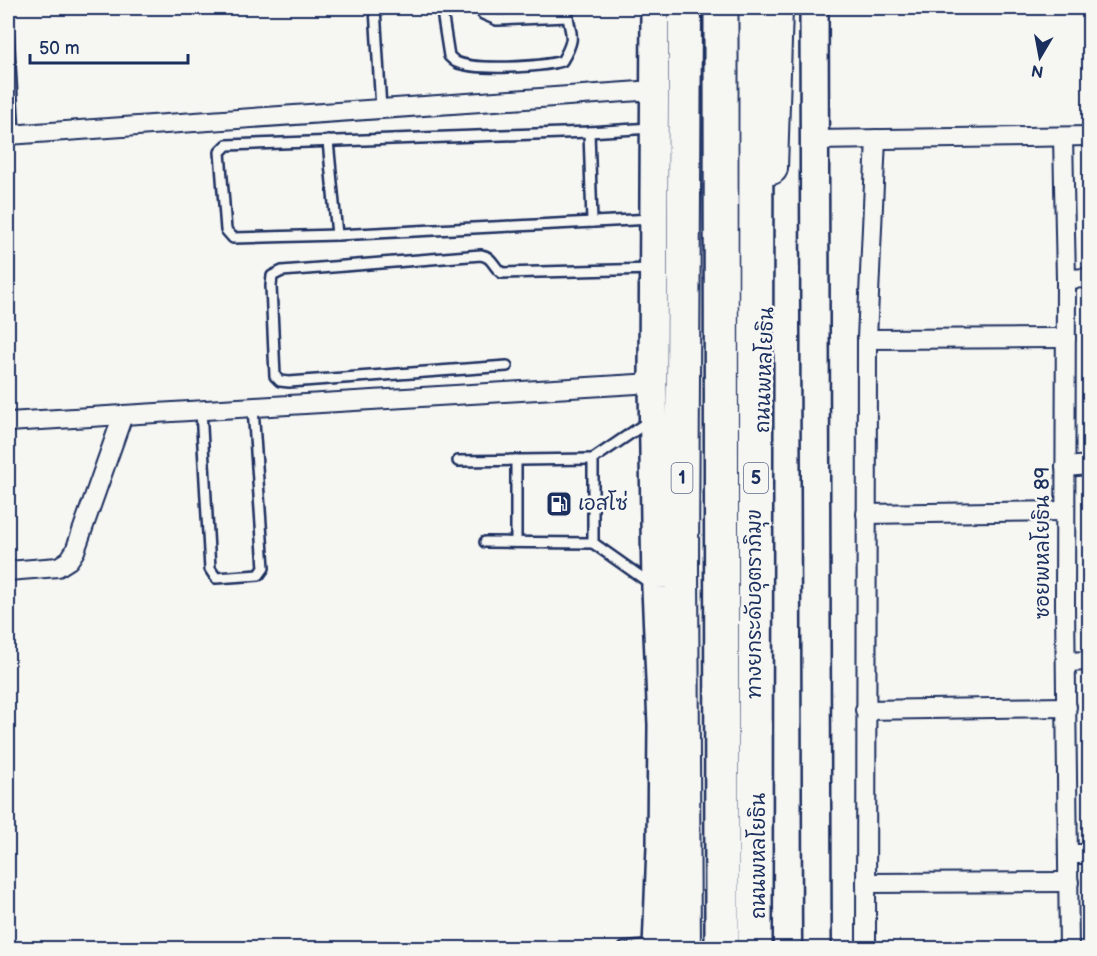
<svg xmlns="http://www.w3.org/2000/svg" width="1097" height="956" viewBox="0 0 1097 956" font-family="'Balsamiq Sans','Playpen Sans Thai',sans-serif">
	<rect width="100%" height="100%" fill="#f6f6f2"/>
	<filter id="ink" filterUnits="userSpaceOnUse"><feTurbulence type="fractalNoise" baseFrequency=".0167" numOctaves="2"/><feDisplacementMap in="SourceGraphic" scale="12" xChannelSelector="R" yChannelSelector="G"/><feConvolveMatrix kernelMatrix="1 2 1 2 8 2 1 2 1" color-interpolation-filters="sRGB"/></filter>
	<g filter="url(#ink)">
		<g fill="none" stroke-linecap="round" stroke-linejoin="round">
			<g stroke="#1b2f5e" stroke-width="14">
				<g id="service">
					<path d="M375 8 381 109"/>
					<path d="M448 8 443 18 449 56C451 58 453 60 456 62 476 71 541 67 562 61 579 33 568 34 567 8"/>
					<path d="M479 8 483 14 497 20 568 17"/>
					<path d="M8 30 14 134"/>
					<path d="M651 128 589 132 227 145 220 152 226 230 233 238 337 235 652 219"/>
					<path d="M589 132 592 222"/>
					<path d="M328 141 337 235"/>
					<path d="M507 366 289 382 280 381 275 376 271 286 272 276 282 271 481 255C493 257 493 267 502 273L653 269"/>
					<path d="M201 410 210 569 216 578 259 575 264 568 253 408"/>
					<path d="M649 421 593 459V543L651 584"/>
					<path d="M516 460V542"/>
					<path d="M458 461 593 459"/>
					<path d="M485 542 593 543"/>
					<path d="M624 948 654 945"/>
				</g>
			</g>
			<g stroke="#1b2f5e" stroke-width="22">
				<g id="minor">
					<path d="M8 135 654 90"/>
					<path d="M1063 137 1066 279 1065 606 1069 948"/>
					<path d="M814 140 1090 136"/>
					<path d="M1066 279 1090 278"/>
					<path d="M867 339 1066 338"/>
					<path d="M8 422 653 383"/>
					<path d="M1065 467 1090 465"/>
					<path d="M866 514 1065 511"/>
					<path d="M8 571 58 567 69 560 75 551 123 415"/>
					<path d="M1066 662 1090 661"/>
					<path d="M865 710 1067 707"/>
					<path d="M1068 854H1090"/>
					<path d="M866 883 1069 882"/>
					<path d="M866 948 867 339 876 139"/>
				</g>
			</g>
			<g stroke="#1b2f5e" stroke-width="32">
				<g id="secondary">
					<path d="M655 8 653 383 656 588 662 725 661 847 657 948"/>
					<path d="M814 8 817 948"/>
				</g>
			</g>
			<g stroke="#1b2f5e" stroke-width="36">
				<g id="trunk">
					<path d="M771 168 776 8"/>
					<path d="M684 948 682 566 685 8"/>
				</g>
			</g>
			<g stroke="#1b2f5e" stroke-width="38">
				<g id="motorway">
					<path d="M721 8 722 948"/>
					<path d="M755 948 756 8"/>
				</g>
			</g>
			<use href="#service" stroke="#f6f6f2" stroke-width="9"/>
			<use href="#minor" stroke="#f6f6f2" stroke-width="18"/>
			<use href="#secondary" stroke="#f6f6f2" stroke-width="27"/>
			<use href="#trunk" stroke="#f6f6f2" stroke-width="32"/>
			<use href="#motorway" stroke="#f6f6f2" stroke-width="33"/>
		</g>
	</g>
	<defs>
		<g id="fuel-square" transform="scale(1.35)"><rect x="-9" y="-9" width="18" height="18" rx="4" fill="#1b2f5e" stroke="#f6f6f2"/><path d="M-5.5-6h7V0h2V4h1.3V-2.5L3-4.5l.8-.8L6-3V5H2.5V1h-1V6h-7ZM-4.2-4.7v3.2H.2V-4.7Z" fill="#fff"/></g>
	</defs>
	<g fill-rule="evenodd">
		<use href="#fuel-square" x="559" y="504"/>
	</g>
	<g text-anchor="middle" dominant-baseline="central" stroke-width="5" stroke-linejoin="round" paint-order="stroke">
		<g fill="#f6f6f2" stroke="#5d6b8a" stroke-width="1.5">
			<rect x="671.5" y="463" width="21" height="30" rx="4.5"/>
			<rect x="744" y="463" width="24" height="30" rx="4.5"/>
		</g>
		<g font-size="18" font-weight="bold" fill="#1b2f5e">
			<text x="682" y="478">1</text>
			<text x="756" y="478">5</text>
		</g>
		<g font-size="20" fill="#1b2f5e" stroke="#f6f6f2">
			<text transform="translate(765 370) rotate(-88)">ถนนพหลโยธิน</text>
			<text transform="translate(1043 543) rotate(-90)">ซอยพหลโยธิน 89</text>
			<text transform="translate(755 604) rotate(-90)">ทางยกระดับอุตราภิมุข</text>
			<text transform="translate(759 856) rotate(-90)">ถนนพหลโยธิน</text>
		</g>
		<g font-size="20" fill="#1b2f5e" stroke="#f6f6f2" text-anchor="start">
			<text x="578" y="504">เอสโซ่</text>
		</g>
	</g>
	<rect width="1097" height="956" fill="none" stroke="#f6f6f2" stroke-width="30"/>
	<rect x="15" y="15" width="1067" height="926" fill="none" stroke="#1b2f5e" stroke-width="2" filter="url(#ink)"/>
	<g transform="translate(1040 57) rotate(190)" stroke="#f6f6f2" stroke-width="4.5" paint-order="stroke">
	<path d="M0-4.5L10 22L0 15L-10 22Z" fill="#1b2f5e"/>
	<text y="-9" font-size="16" font-weight="bold" text-anchor="middle" fill="#1b2f5e">N</text>
	</g>
	<path d="M30 54v9h158v-9" fill="none" stroke="#1b2f5e" stroke-width="3"/>
	<text x="39" y="54" font-size="18" fill="#1b2f5e" stroke="#f6f6f2" stroke-width="4.5" paint-order="stroke">50 m</text>
</svg>
